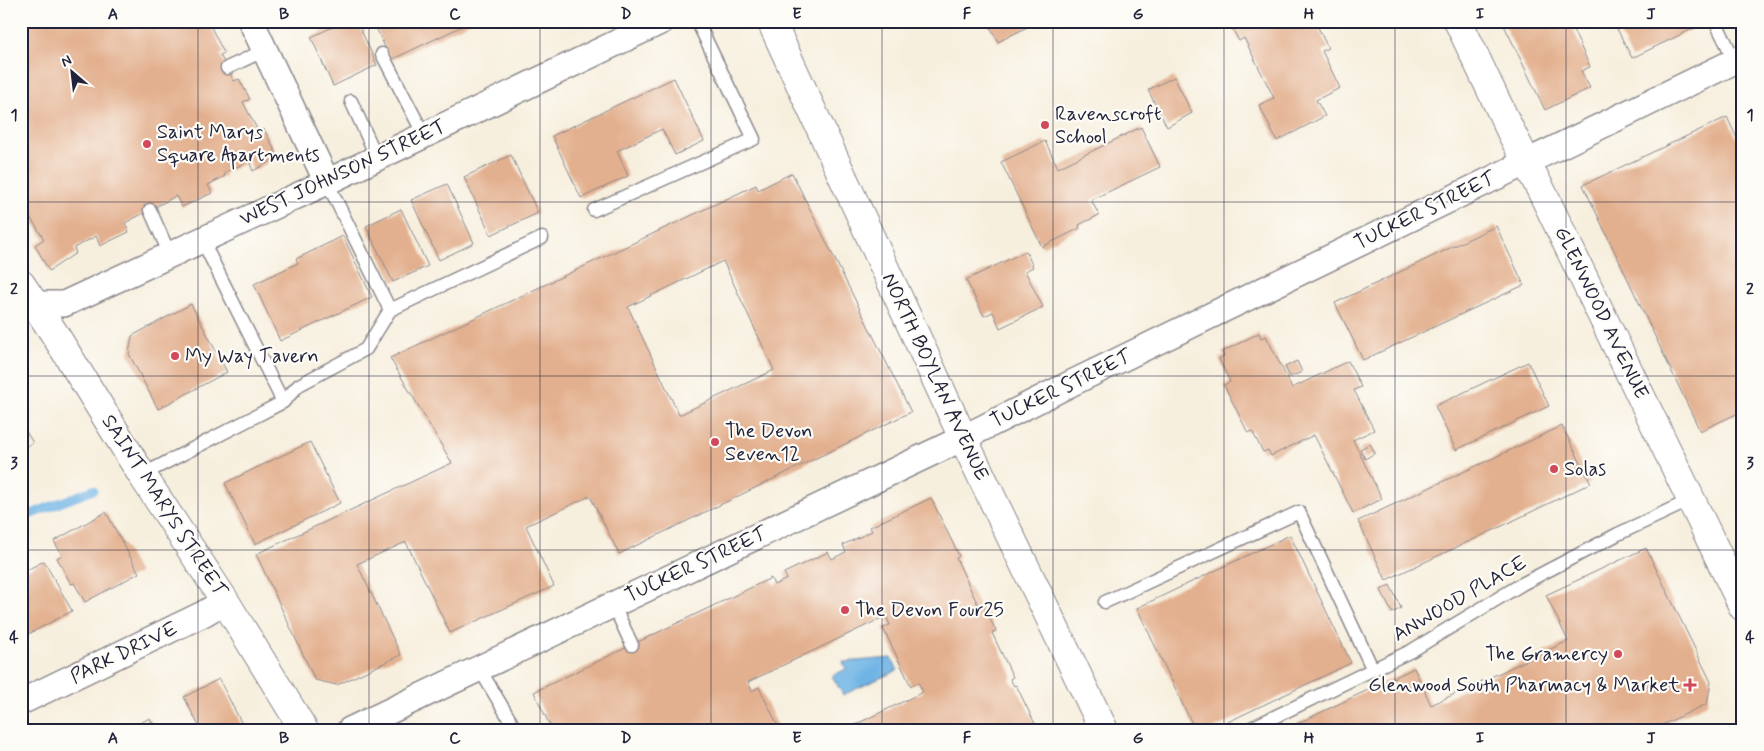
<svg xmlns="http://www.w3.org/2000/svg" width="1764" height="751" viewBox="0 0 1764 751" font-family="Mynerve,sans-serif">
	<rect width="100%" height="100%" fill="#fdfcf7"/>
	<filter id="ink" filterUnits="userSpaceOnUse"><feTurbulence type="fractalNoise" baseFrequency=".02" numOctaves="2"/><feDisplacementMap in="SourceGraphic" scale="10" xChannelSelector="R" yChannelSelector="G"/><feConvolveMatrix kernelMatrix="1 2 1 2 8 2 1 2 1" color-interpolation-filters="sRGB"/></filter>
	<filter id="wash" filterUnits="userSpaceOnUse"><feTurbulence type="fractalNoise" baseFrequency=".0096" numOctaves="4" result="noise"/><feDisplacementMap in="SourceGraphic" scale="20" xChannelSelector="R" yChannelSelector="G"/><feGaussianBlur stdDeviation="1.12" result="paint"/><feColorMatrix in="noise" values="0 0 0 0 0 0 0 0 0 0 0 0 0 0 0 0 0 1.4 0 .05"/><feComposite in="paint" operator="in"/></filter>
	<g filter="url(#wash)">
		<rect width="100%" height="100%" fill="#f7efde"/>
		<path fill="#6fb4e5" stroke="#486b90" d="M891 658 898 670 843 695 832 676 846 669 843 662Z"/>
		<g fill="none" stroke-linecap="round" stroke-linejoin="round">
			<path stroke="#6fb4e5" stroke-width="9" d="M21 518 93 490"/>
		</g>
		<g id="blocks">
			<g fill="#e3b08f" fill-rule="evenodd">
				<path d="M21 21H208L224 53 220 55 234 81 239 79 250 99 243 102 258 131 264 129 278 157 253 171 249 161 224 173 225 176 208 185 212 193 182 207 176 196 125 223 129 232 100 246 96 236 74 248 76 253 49 271 35 245 44 239 21 203Z"/>
				<path d="M346 21H357L377 65 333 86 311 37Z"/>
				<path d="M373 21H473L391 60Z"/>
				<path d="M987 21H1032L1033 24 998 42Z"/>
				<path d="M1242 21H1308L1309 23 1315 21 1328 48 1322 51 1340 88 1316 100 1325 116 1277 141 1259 105 1274 98 1244 38 1239 41 1231 26Z"/>
				<path d="M1502 21H1569L1590 67 1581 71 1590 88 1545 110Z"/>
				<path d="M1613 21H1709L1632 58Z"/>
				<path d="M1174 77 1192 113 1167 127 1148 90Z"/>
				<path d="M674 78 704 141 675 155 662 129 617 151 628 176 581 198 552 136Z"/>
				<path d="M1727 117 1743 151V411L1700 431 1583 185Z"/>
				<path d="M1141 127 1160 167 1091 200 1099 215 1079 225 1080 228 1042 247 1001 162 1045 141 1058 168Z"/>
				<path d="M511 155 538 213 491 235 464 177Z"/>
				<path d="M792 173 911 412 619 554 590 496 526 526 554 586 450 633 406 542 357 564 401 655 337 685 315 680 256 554 452 463 390 358 756 185 758 190ZM723 261 774 370 679 415 628 307Z"/>
				<path d="M447 184 474 243 439 260 411 200Z"/>
				<path d="M401 209 428 266 393 282 366 226Z"/>
				<path d="M1496 226 1524 285 1363 360 1335 303Z"/>
				<path d="M343 236 372 297 280 341 254 284 298 263 296 259Z"/>
				<path d="M1026 251 1033 267 1025 271 1043 307 1000 328 993 312 984 316 966 280Z"/>
				<path d="M191 304 227 372 158 409 129 354 132 336Z"/>
				<path d="M1259 333 1261 338 1266 336 1292 388 1348 361 1361 387 1354 390 1374 430 1353 440 1382 499 1353 513 1314 435 1271 456 1268 450 1263 452 1252 431 1248 433 1224 385 1230 382 1219 359 1224 356 1222 352Z"/>
				<path d="M1297 361 1302 372 1290 377 1285 367Z"/>
				<path d="M1528 362 1549 406 1456 450 1435 406Z"/>
				<path d="M21 423 33 443 21 449Z"/>
				<path d="M1562 426 1591 483 1496 529 1386 580 1358 521Z"/>
				<path d="M310 442 340 503 255 544 225 483Z"/>
				<path d="M1370 444 1375 453 1365 459 1360 449Z"/>
				<path d="M931 498 959 556 956 558 978 605 982 603 996 631 992 633 1013 677 1010 679 1014 686 1016 685 1038 730H844L923 692 918 682 911 686 883 628 890 625 886 616 748 682 752 691 759 687 780 730H552L534 692 771 578 774 585 787 579 784 573 828 552 832 559 846 552 843 545 872 531 870 527Z"/>
				<path d="M106 512 139 573 85 602 74 583 71 584 57 558 62 555 54 541Z"/>
				<path d="M1290 535 1351 663 1211 730H1195L1137 608Z"/>
				<path d="M1646 548 1711 682 1707 704 1651 730H1284L1414 668 1431 705 1568 641 1546 595Z"/>
				<path d="M44 561 72 611 21 638V573Z"/>
				<path d="M1390 585 1401 608 1392 613 1381 590Z"/>
				<path d="M219 679 242 724 240 725 242 730H201L184 697Z"/>
				<path d="M150 718 155 730H125Z"/>
			</g>
		</g>
	</g>
	<g filter="url(#ink)">
		<use href="#blocks" fill-opacity="0" stroke="#8c888c" stroke-width="1"/>
		<g fill="none" stroke-linecap="round" stroke-linejoin="round">
			<g stroke="#8c888c" stroke-width="15">
				<g id="lane">
					<path d="M1715 21 1735 61"/>
					<path d="M382 54 424 135"/>
					<path d="M227 68 265 50"/>
					<path d="M351 101 377 158"/>
					<path d="M327 182 390 310"/>
					<path d="M150 210 170 255"/>
					<path d="M594 210 754 139 697 21"/>
					<path d="M202 240 283 402 299 385 366 349 390 310 542 238"/>
					<path d="M142 475 283 402"/>
					<path d="M1105 602 1299 512 1373 670"/>
					<path d="M613 604 632 645"/>
					<path d="M479 668 516 730"/>
					<path d="M1247 730 1411 651 1522 584 1618 534 1691 500"/>
				</g>
			</g>
			<g stroke="#8c888c" stroke-width="28">
				<g id="street">
					<path d="M251 21 327 182"/>
					<path d="M21 309 34 304H64L327 182 662 21"/>
					<path d="M21 702 203 614 225 601"/>
					<path d="M350 730 963 438 1074 382 1743 57"/>
				</g>
			</g>
			<g stroke="#8c888c" stroke-width="30">
				<g id="secondary">
					<path d="M771 21 963 438 1104 730"/>
					<path d="M21 284 54 333 142 475 225 601 304 730"/>
				</g>
			</g>
			<g stroke="#8c888c" stroke-width="30">
				<path id="primary" d="M1458 21 1511 132 1543 194 1743 607"/>
			</g>
			<use href="#lane" stroke="#fff" stroke-width="12"/>
			<use href="#street" stroke="#fff" stroke-width="25"/>
			<use href="#secondary" stroke="#fff" stroke-width="28"/>
			<use href="#primary" stroke="#fff" stroke-width="28"/>
		</g>
	</g>
	<path fill="none" stroke="#22223b" stroke-width="1" stroke-opacity="0.55" d="M198 21V730M369 21V730M540 21V730M711 21V730M882 21V730M1053 21V730M1224 21V730M1395 21V730M1566 21V730M21 202H1743M21 376H1743M21 550H1743"/>
	<g fill="#d1495b" stroke="#fdfcf7" stroke-width="2">
		<circle cx="1045" cy="125" r="5"/>
		<circle cx="147" cy="144" r="5"/>
		<circle cx="175" cy="356" r="5"/>
		<circle cx="715" cy="442" r="5"/>
		<circle cx="1554" cy="469" r="5"/>
		<circle cx="845" cy="610" r="5"/>
		<circle cx="1618" cy="654" r="5"/>
		<path d="M1687.5 677.5h5v5h5v5h-5v5h-5v-5h-5v-5h5z"/>
	</g>
	<g text-anchor="middle" dominant-baseline="central" stroke-width="4.5" stroke-linejoin="round" paint-order="stroke">
		<g font-size="20" fill="#22223b" stroke="#fdfcf7" text-anchor="start">
			<text x="1055" y="114">Ravenscroft<tspan x="1055" dy="23">School</tspan></text>
			<text x="157" y="132">Saint Marys<tspan x="157" dy="23">Square Apartments</tspan></text>
			<text x="185" y="356">My Way Tavern</text>
			<text x="725" y="431">The Devon<tspan x="725" dy="23">Seven12</tspan></text>
			<text x="1564" y="469">Solas</text>
			<text x="855" y="610">The Devon Four25</text>
			<text x="1608" y="654" text-anchor="end">The Gramercy</text>
			<text x="1680" y="685" text-anchor="end">Glenwood South Pharmacy &amp; Market</text>
		</g>
		<g font-size="20" fill="#22223b" stroke="#fdfcf7">
			<text transform="translate(343 173) rotate(-25)">WEST JOHNSON STREET</text>
			<text transform="translate(1425 211) rotate(-26)">TUCKER STREET</text>
			<text transform="translate(1601 313) rotate(64)">GLENWOOD AVENUE</text>
			<text transform="translate(935 377) rotate(65)">NORTH BOYLAN AVENUE</text>
			<text transform="translate(1061 389) rotate(-26)">TUCKER STREET</text>
			<text transform="translate(164 506) rotate(57)">SAINT MARYS STREET</text>
			<text transform="translate(696 565) rotate(-25)">TUCKER STREET</text>
			<text transform="translate(1460 599) rotate(-30)">ANWOOD PLACE</text>
			<text transform="translate(124 653) rotate(-26)">PARK DRIVE</text>
		</g>
	</g>
	<rect width="1764" height="751" fill="none" stroke="#fdfcf7" stroke-width="55"/>
	<g transform="translate(72 72) rotate(332)" stroke="#fdfcf7" stroke-width="4" paint-order="stroke">
	<path d="M0-4L9 19L0 12L-9 19Z" fill="#22223b"/>
	<text y="-8" font-size="14" font-weight="bold" text-anchor="middle" fill="#22223b">N</text>
	</g>
	<rect x="28" y="28" width="1708" height="696" fill="none" stroke="#22223b" stroke-width="2"/>
	<g font-size="16" text-anchor="middle" font-weight="bold" fill="#22223b">
		<text x="113" y="19">A</text>
		<text x="284" y="19">B</text>
		<text x="455" y="19">C</text>
		<text x="626" y="19">D</text>
		<text x="797" y="19">E</text>
		<text x="967" y="19">F</text>
		<text x="1138" y="19">G</text>
		<text x="1309" y="19">H</text>
		<text x="1480" y="19">I</text>
		<text x="1651" y="19">J</text>
		<text x="14" y="120">1</text>
		<text x="1750" y="120">1</text>
		<text x="14" y="294">2</text>
		<text x="1750" y="294">2</text>
		<text x="14" y="468">3</text>
		<text x="1750" y="468">3</text>
		<text x="14" y="642">4</text>
		<text x="1750" y="642">4</text>
		<text x="113" y="743">A</text>
		<text x="284" y="743">B</text>
		<text x="455" y="743">C</text>
		<text x="626" y="743">D</text>
		<text x="797" y="743">E</text>
		<text x="967" y="743">F</text>
		<text x="1138" y="743">G</text>
		<text x="1309" y="743">H</text>
		<text x="1480" y="743">I</text>
		<text x="1651" y="743">J</text>
	</g>
</svg>
